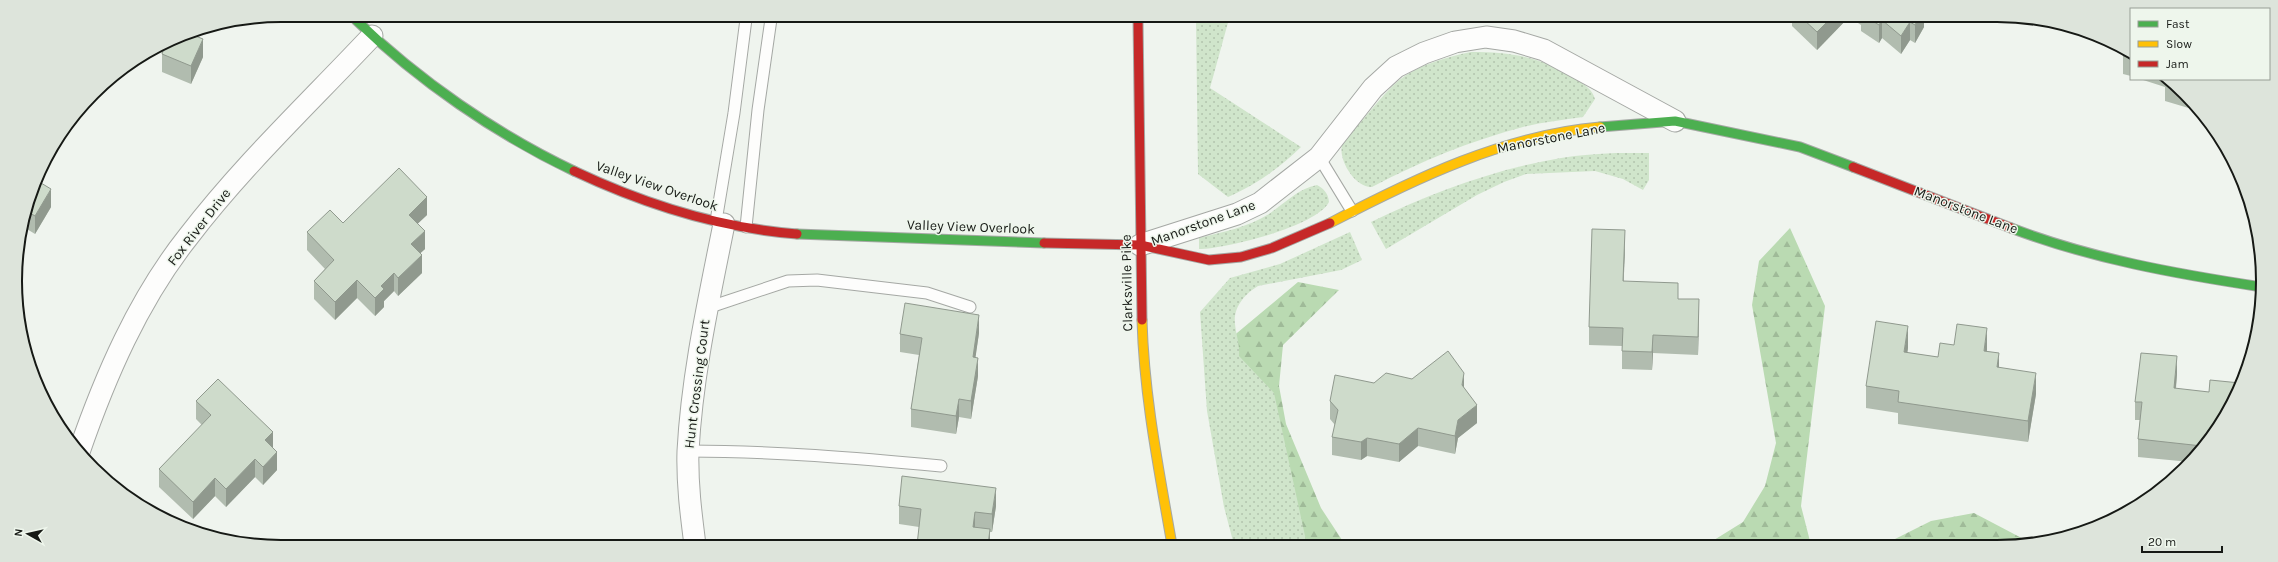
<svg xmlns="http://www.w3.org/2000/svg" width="2278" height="562" viewBox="0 0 2278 562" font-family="Karla,sans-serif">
	<defs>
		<pattern id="forest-firs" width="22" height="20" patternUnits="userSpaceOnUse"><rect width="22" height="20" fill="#badab2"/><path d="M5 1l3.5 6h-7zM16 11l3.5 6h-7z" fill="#9fba98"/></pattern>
		<pattern id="park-dots" width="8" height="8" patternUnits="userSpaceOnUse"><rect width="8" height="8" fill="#d0e5cb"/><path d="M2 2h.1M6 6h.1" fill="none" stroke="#b2c4ad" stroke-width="1.8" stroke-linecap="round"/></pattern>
	</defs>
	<rect width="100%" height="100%" fill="#eff4ee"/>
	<g fill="url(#forest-firs)">
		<path d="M1790 228 1825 306 1801 506 1811 545H1706L1743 522 1765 486 1776 443 1752 305 1759 261Z"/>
		<path d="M1298 282 1339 290 1283 345 1279 386 1286 424 1321 508 1342 540 1351 545H1265L1231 338Z"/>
		<path d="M1974 513 2033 544 1883 545 1931 521Z"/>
	</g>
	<g fill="url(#park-dots)">
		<path d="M1196 19H1229L1210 88 1301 147C1278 169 1257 184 1228 197L1198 174Z"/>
		<path d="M1471 52C1511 52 1544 57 1577 80 1585 85 1592 89 1595 99L1583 117C1563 120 1543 122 1523 127 1470 141 1421 161 1372 187 1354 188 1336 156 1343 143 1360 124 1380 97 1398 81 1418 65 1446 57 1471 52Z"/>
		<path d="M1616 153H1649V180L1643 190 1623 179 1595 171 1526 174 1504 182 1477 195 1386 249 1371 222C1431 193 1495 169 1561 158 1579 155 1598 154 1616 153Z"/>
		<path d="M1317 185C1324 189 1328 193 1329 202 1317 226 1226 249 1199 249V238C1223 232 1248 227 1269 214 1284 204 1299 188 1317 185Z"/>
		<path d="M1350 232 1362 260 1341 270 1258 286C1245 294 1233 307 1235 324 1236 335 1240 344 1239 356L1274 393 1307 545H1234L1224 507 1207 411 1200 312 1230 278 1280 264Z"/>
		<path d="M2049 539 2031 545H1932Z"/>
	</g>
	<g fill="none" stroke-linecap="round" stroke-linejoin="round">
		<g stroke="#a5a8a4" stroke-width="13">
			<g id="lane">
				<path d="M1319 157 1352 211"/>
				<path d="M716 221 734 113 746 19"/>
				<path d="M746 227 758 110 771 19"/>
				<path d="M708 304 716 305 788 281 817 280 927 293 970 307"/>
				<path d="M688 451C773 451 857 458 941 466"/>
			</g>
		</g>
		<g stroke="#a5a8a4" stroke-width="23">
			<g id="street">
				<path d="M1140 245 1237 214 1260 203 1319 157 1373 88 1396 67 1424 53 1455 42 1486 37 1514 41 1544 50 1675 121"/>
				<path d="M79 452C105 377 138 300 188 237 243 165 310 102 372 36"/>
				<path d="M695 545C691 514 687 483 688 451 692 375 709 299 724 224"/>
			</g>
		</g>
		<g stroke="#a5a8a4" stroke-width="11">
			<g id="fast">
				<path d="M356 20C418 80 496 134 574 171"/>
				<path d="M1600 127 1675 121 1800 147 1853 167"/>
				<path d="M2011 228C2092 259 2177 274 2262 287"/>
				<path d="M797 234 1044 243"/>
			</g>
		</g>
		<g stroke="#a5a8a4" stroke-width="11">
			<g id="slow">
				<path d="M1330 223C1414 179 1505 135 1600 127"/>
				<path d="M1142 320C1144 396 1159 470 1172 545"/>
			</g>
		</g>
		<g stroke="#a5a8a4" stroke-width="11">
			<g id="jam">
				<path d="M1138 19 1142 320"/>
				<path d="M1853 167 2011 228"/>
				<path d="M574 171C644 204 719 228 797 234"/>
				<path d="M1044 243 1140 245 1209 260 1241 257 1272 248 1330 223"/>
			</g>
		</g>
		<use href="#lane" stroke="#fdfdfc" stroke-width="11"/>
		<use href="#street" stroke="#fdfdfc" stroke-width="21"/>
		<use href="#fast" stroke="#4caf50" stroke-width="9"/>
		<use href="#slow" stroke="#ffc107" stroke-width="9"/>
		<use href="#jam" stroke="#c62828" stroke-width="9"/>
	</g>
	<g fill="#b1bcaf">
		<path d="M1924 17V27L1915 43 1910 40 1901 54 1882 38 1879 43 1861 31V25L1855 21V18Z"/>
		<path d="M1792 18H1848L1817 50 1792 26Z"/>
		<path d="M179 35 203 57 191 84 162 72V53L156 50Z"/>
		<path d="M2131 51V76L2123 74V56Z"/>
		<path d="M2140 79H2170L2173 81 2202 112 2165 101V87Z"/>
		<path d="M36 180 51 207 35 234 22 226 24 212Z"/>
		<path d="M427 215 417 224 425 249 420 253 422 273 398 296 394 291 384 301V307L375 316 357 298 335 320 314 299V281L325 269 307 250V232L343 223Z"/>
		<path d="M1625 248 1623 281 1678 299 1699 317 1698 355 1653 353 1652 370 1622 369V346L1589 345V327Z"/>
		<path d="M979 333 975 358 978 376 971 419 959 417 956 434 911 427V409L919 355 900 352V334Z"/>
		<path d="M1908 348 1907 353 1938 357 1987 351 1999 367 2036 394 2028 442 1898 424V413L1866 408V386Z"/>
		<path d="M2177 374 2176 389 2235 399 2190 462 2138 457V439L2140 420H2135V402Z"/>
		<path d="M1374 383 1464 388 1477 423 1458 438 1455 454 1418 446 1399 462 1367 456 1361 460 1332 455V437L1335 425 1330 419V401Z"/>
		<path d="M196 401 273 448 277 470 263 485 255 477 226 507 215 496 193 519 159 487V469L202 425 196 419Z"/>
		<path d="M899 506H996L992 532H990V545L919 527 899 524Z"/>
	</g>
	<g fill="#90998e">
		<path d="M1919 17H1924V27L1915 43V25Z"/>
		<path d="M1831 18H1848L1817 50V32Z"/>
		<path d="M1882 20V38L1879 43V25Z"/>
		<path d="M1910 22V40L1901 54V36Z"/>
		<path d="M203 39V57L191 84V66Z"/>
		<path d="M51 189V207L35 234V216Z"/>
		<path d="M427 197V215L409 232V215Z"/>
		<path d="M1625 230V248L1623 299V281Z"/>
		<path d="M425 231V249L411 262V244Z"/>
		<path d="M422 255V273L398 296V278Z"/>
		<path d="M394 273V291L384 301V307L375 316V298L381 286Z"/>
		<path d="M357 280V298L335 320V302Z"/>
		<path d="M1699 299V317L1698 355V337Z"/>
		<path d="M979 315V333L973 375V357Z"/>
		<path d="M1908 326V348L1904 374V352Z"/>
		<path d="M1987 328V350L1984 373V351Z"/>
		<path d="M1653 335V353L1652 370V352Z"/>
		<path d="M1999 353V375L1997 367Z"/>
		<path d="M2177 356V374L2174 406V388Z"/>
		<path d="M978 358V376L971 419V401Z"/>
		<path d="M1464 373V391L1462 385Z"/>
		<path d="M2036 373V394L2028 442V421Z"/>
		<path d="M959 399V417L956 434V416Z"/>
		<path d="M1477 405V423L1458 438 1455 454V436L1458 420Z"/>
		<path d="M1418 428V446L1399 462V444Z"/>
		<path d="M273 432V450L265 440Z"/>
		<path d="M1367 438V456L1361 460V442Z"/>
		<path d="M277 452V470L263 485V467Z"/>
		<path d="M255 459V477L226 507V489Z"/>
		<path d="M215 478V496L193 519V502Z"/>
		<path d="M996 488V506L992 532V514Z"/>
		<path d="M975 512V530L973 527Z"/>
		<path d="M990 529V545H988Z"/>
	</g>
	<g fill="#cedbcb" stroke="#90998e">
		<path d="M1919 17 1915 25 1910 22 1901 36 1882 20 1879 25 1868 18Z"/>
		<path d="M1802 18H1831L1817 32Z"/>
		<path d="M188 33 203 39 191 66 162 54 166 43 179 35Z"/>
		<path d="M2125 49 2131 51V58L2123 56Z"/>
		<path d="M2166 79H2170L2173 81 2178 87 2165 83Z"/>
		<path d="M399 168 427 197 409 215 425 231 411 244 422 255 398 278 394 273 381 286 384 289 375 298 357 280 335 302 314 281 334 260 307 232 330 210 343 223Z"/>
		<path d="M36 180 51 189 35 216 25 210Z"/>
		<path d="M1592 229 1625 230 1623 281 1678 283V299H1699L1698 337 1653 335 1652 352 1622 351 1623 328 1589 327Z"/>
		<path d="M905 303 979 315 973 357 978 358 971 401 959 399 956 416 911 409 922 338 900 334Z"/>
		<path d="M1876 321 1908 326 1904 352 1938 357 1940 343 1954 345 1957 324 1987 328 1984 351 1999 353 1997 367 2036 373 2028 421 1898 402 1899 391 1866 386Z"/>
		<path d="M1448 351 1464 373 1462 385 1477 405 1458 420 1455 436 1418 428 1399 444 1367 438 1361 442 1332 437 1338 410 1330 401 1335 375 1374 383 1386 373 1412 379Z"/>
		<path d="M2141 353 2177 356 2174 388 2209 392 2210 380 2240 383 2235 399 2202 446 2138 439 2142 402H2135Z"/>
		<path d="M218 379 273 432 265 440 277 452 263 467 255 459 226 489 215 478 193 502 159 469 211 415 196 401Z"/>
		<path d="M902 476 996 488 992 514 975 512 973 527 990 529 988 545H917L921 509 899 506Z"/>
	</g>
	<g text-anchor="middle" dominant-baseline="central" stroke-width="3" stroke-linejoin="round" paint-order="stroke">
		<g font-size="14" fill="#161915" stroke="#eef6ec">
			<text transform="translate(1551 138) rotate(-11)">Manorstone Lane</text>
			<text transform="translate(657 186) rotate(19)">Valley View Overlook</text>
			<text transform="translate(1966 210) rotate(21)">Manorstone Lane</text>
			<text transform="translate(1203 223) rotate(-20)">Manorstone Lane</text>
			<text transform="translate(199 227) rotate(-52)">Fox River Drive</text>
			<text transform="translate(971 227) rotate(2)">Valley View Overlook</text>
			<text transform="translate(1127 283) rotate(-91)">Clarksville Pike</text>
			<text transform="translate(697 384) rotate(-83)">Hunt Crossing Court</text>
		</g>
	</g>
	<path d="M0 0H2278V562H0ZM281 22H1997A259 259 0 0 1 2256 281V281A259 259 0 0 1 1997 540H281A259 259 0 0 1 22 281V281A259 259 0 0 1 281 22Z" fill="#dde4db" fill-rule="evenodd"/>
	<path fill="none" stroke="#161915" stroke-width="2" d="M281 22H1997A259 259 0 0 1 2256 281V281A259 259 0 0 1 1997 540H281A259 259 0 0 1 22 281V281A259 259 0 0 1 281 22Z"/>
	<rect x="2130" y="8" width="140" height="72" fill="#eef6ec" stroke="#989e96"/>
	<rect x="2138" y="21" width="20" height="6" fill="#4caf50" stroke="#989e96"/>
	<text x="2166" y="28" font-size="12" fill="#161915">Fast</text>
	<rect x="2138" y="41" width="20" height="6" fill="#ffc107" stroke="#989e96"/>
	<text x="2166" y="48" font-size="12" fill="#161915">Slow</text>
	<rect x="2138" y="61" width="20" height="6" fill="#c62828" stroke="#989e96"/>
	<text x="2166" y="68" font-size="12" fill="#161915">Jam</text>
	<g transform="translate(28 534) rotate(278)" stroke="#eef6ec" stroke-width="3" paint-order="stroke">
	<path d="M0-3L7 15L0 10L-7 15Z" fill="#161915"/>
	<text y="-6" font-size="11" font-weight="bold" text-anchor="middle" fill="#161915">N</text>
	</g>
	<path d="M2142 546v6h80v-6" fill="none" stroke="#161915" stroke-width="2"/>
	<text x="2148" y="546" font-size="12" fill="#161915" stroke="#eef6ec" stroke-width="3" paint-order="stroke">20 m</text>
</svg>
